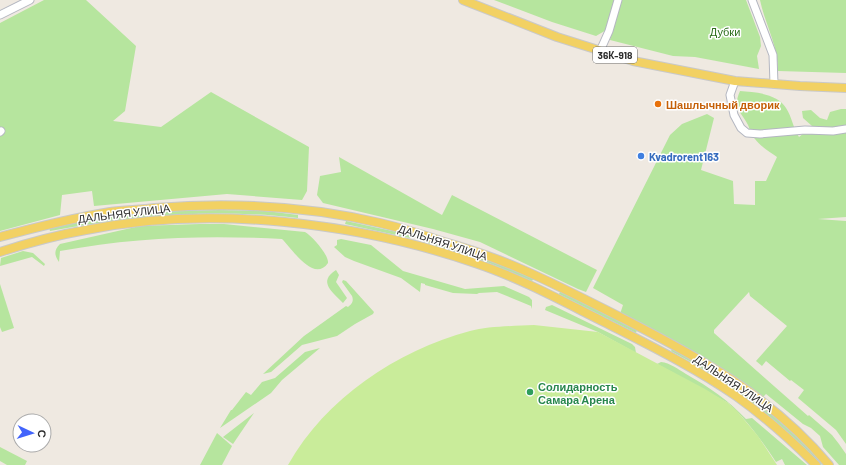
<svg xmlns="http://www.w3.org/2000/svg" width="846" height="465" viewBox="0 0 846 465" font-family="Barlow,sans-serif">
  <style>
    .green { fill: #b6e59e }
    .pitch { fill: #c9ec9a }
    .lines { fill: none; stroke-linecap: round; stroke-linejoin: round }
    .minor-casing { stroke: #b4b7c1; stroke-width: 9 }
    .major-casing { stroke: #c9c9c9; stroke-width: 10 }
    .minor { stroke: #fff; stroke-width: 7 }
    .major { stroke: #f2d163; stroke-width: 8 }
    .food-dot { fill: #e8710a; stroke: #fff; stroke-width: 1.5 }
    .shop-dot { fill: #3f7fe0; stroke: #fff; stroke-width: 1.5 }
    .leisure-dot { fill: #2e9e5b; stroke: #fff; stroke-width: 1.5 }
    .labels { text-anchor: middle; dominant-baseline: central; stroke-width: 3; stroke-linejoin: round; paint-order: stroke }
    .shield { fill: #fff; stroke: #6d6d6d; stroke-width: 1 }
    .shield-label { font-size: 10px; font-weight: bold; fill: #2e2e2e }
    .park-label { font-size: 11px; fill: #2c6e1b; stroke: #fff }
    .food-label { font-size: 11px; font-weight: bold; fill: #c56008; stroke: #fff; text-anchor: start }
    .shop-label { font-size: 11px; font-weight: bold; fill: #366cbe; stroke: #fff; text-anchor: start }
    .street-label { font-size: 11px; fill: #2e2e2e; stroke: #fff }
    .leisure-label { font-size: 11px; font-weight: bold; fill: #27864d; stroke: #fff; text-anchor: start }
  </style>
  <rect width="100%" height="100%" fill="#efe9e1"/>
  <g class="green">
    <path d="M 44,0 L 86,0 L 136,46 L 125,111 L 113,121 L 161,127 L 211,92 L 309,147 L 307,191 L 302,200 L 227,194 L 94,206 L 92,191 L 62,195 L 60,215 L 0,231 L 0,23 Z"/>
    <path d="M 494,0 L 746,0 L 760,37 L 761,46 L 757,56 L 759,69 L 695,57 L 673,56 L 610,40 L 616,4 L 612,6 L 608,29 L 596,36 L 552,22 Z"/>
    <path d="M 760,0 L 846,0 L 846,73 L 778,71 C 778,45 765,24 760,0 Z"/>
    <path d="M 740,91 C 756,92 778,94 786,108 C 792,117 793,128 799,137 L 804,133 L 821,134 L 803,118 L 802,111 L 811,110 L 820,118 L 827,120 L 830,112 L 841,109 L 846,109 L 846,217 L 818,219 L 846,221 L 846,444 L 836,430 L 798,398 L 804,390 L 791,380 L 790,381 L 766,361 L 762,366 L 756,361 L 787,326 L 750,296 L 749,292 L 714,330 L 714,333 L 808,416 L 809,415 L 832,435 L 839,444 L 846,454 L 846,465 L 839,465 L 823,447 L 820,436 L 811,428 L 803,424 L 766,394 L 763,397 C 719,364 668,340 620,314 L 623,305 L 593,288 L 670,135 L 682,124 L 707,114 L 714,118 L 701,170 L 733,181 L 734,204 L 755,205 L 755,181 L 766,181 L 777,157 C 770,152 760,146 755,139 C 751,135 750,130 748,125 C 741,111 732,109 740,91 Z"/>
    <path d="M 339,157 L 442,215 L 452,195 L 597,270 L 586,292 L 578,289 L 480,242 L 433,229 L 323,203 L 317,195 L 320,176 L 341,172 Z"/>
    <path d="M 218,210 L 266,211 L 298,215 L 298,218 C 214,208 132,216 50,231 L 49,227 L 131,214 L 176,211 Z"/>
    <path d="M 346,221 L 411,235 L 410,238 L 345,224 Z"/>
    <path d="M 200,224 L 224,224 L 305,232 C 312,236 329,255 328,263 C 314,283 293,250 282,239 C 207,235 135,237 60,251 L 59,262 C 54,255 54,250 60,244 L 140,226 Z"/>
    <path d="M 425,238 L 456,248 L 534,278 L 532,281 L 487,262 L 424,242 Z"/>
    <path d="M 341,239 L 371,245 L 403,271 L 465,289 L 504,286 L 529,297 L 532,300 L 532,309 L 531,306 L 497,292 L 479,293 L 477,294 L 453,293 L 425,285 L 425,284 L 421,283 L 420,292 L 401,278 L 354,261 L 345,257 L 334,247 L 337,245 L 337,240 Z"/>
    <path d="M 23,251 L 33,253 L 45,264 L 44,266 L 32,257 L 0,266 L 1,258 Z"/>
    <path d="M 336,270 L 339,275 L 336,282 L 347,298 L 343,303 C 333,292 317,282 336,270 Z"/>
    <path d="M 343,280 L 346,281 L 374,312 L 373,314 L 355,324 L 337,336 L 302,345 L 271,372 L 263,374 L 304,336 L 346,306 L 348,307 C 352,304 354,301 352,296 L 342,282 Z"/>
    <path d="M 0,284 L 14,328 L 2,332 L 0,327 Z"/>
    <path d="M 561,290 L 637,330 L 636,333 L 559,294 Z"/>
    <path d="M 552,305 L 632,344 L 635,347 L 636,353 L 598,332 L 545,310 L 546,307 Z"/>
    <path d="M 320,348 L 282,380 L 271,393 L 220,428 L 231,410 L 232,410 L 246,392 L 251,395 L 262,382 L 275,378 L 305,352 Z"/>
    <path d="M 673,348 C 688,357 705,366 720,375 C 759,400 793,431 824,464 L 819,465 C 809,454 798,442 787,432 C 752,400 713,373 671,351 Z"/>
    <path d="M 661,362 C 670,363 678,369 686,374 C 709,387 728,400 746,419 L 752,418 L 807,465 L 785,465 L 782,459 L 776,462 C 762,441 747,420 728,403 L 657,364 Z"/>
    <path d="M 254,413 L 233,444 L 223,437 Z"/>
    <path d="M 217,433 L 232,446 L 222,465 L 200,465 Z"/>
    <path d="M 0,447 L 27,461 L 25,465 L 7,465 L 0,461 Z"/>
  </g>
  <path class="pitch" d="M 534,325 L 598,332 L 705,389 L 728,403 L 736,410 L 758,436 L 777,465 L 288,465 C 326,398 396,351 470,331 C 488,326 515,326 534,325 Z"/>
  <g class="lines">
    <defs>
      <g id="minor">
        <path d="M 752,0 L 773,55 L 774,84"/>
        <path d="M 0,15 L 30,0"/>
        <path d="M 600,51 L 609,31 L 618,0"/>
        <path d="M 735,81 L 730,95 L 734,115 L 741,128 L 747,133 L 760,134 L 805,130 L 833,131 L 846,129"/>
        <path d="M 0,132 L 1,131"/>
      </g>
      <g id="major">
        <path d="M 463,0 L 557,37 L 633,61 L 735,81 L 800,86 L 846,88"/>
        <path d="M 0,237 C 37,227 73,218 110,212 C 125,210 140,210 155,208 C 230,202 307,206 380,223 C 401,228 421,234 441,241 C 466,248 490,256 514,266 C 552,282 588,301 624,319 C 702,359 772,397 829,465"/>
        <path d="M 0,252 C 28,243 57,235 86,230 C 210,205 356,222 475,263 C 520,278 562,301 604,322 C 647,344 696,368 736,396 C 764,416 791,440 816,465"/>
      </g>
    </defs>
    <use href="#minor" class="minor-casing"/>
    <use href="#major" class="major-casing"/>
    <use href="#minor" class="minor"/>
    <use href="#major" class="major"/>
  </g>
  <circle class="food-dot" cx="658" cy="104" r="4"/>
  <circle class="shop-dot" cx="641" cy="156" r="4"/>
  <circle class="leisure-dot" cx="530" cy="392" r="4"/>
  <g class="labels">
    <rect class="shield" x="593" y="47" width="44" height="16" rx="3"/>
    <g class="shield-label">
      <text x="615" y="55">36К-918</text>
    </g>
    <g class="park-label">
      <text x="725" y="31">Дубки</text>
    </g>
    <g class="food-label">
      <text x="666" y="104">Шашлычный дворик</text>
    </g>
    <g class="shop-label">
      <text x="649" y="156">Kvadrorent163</text>
    </g>
    <g class="street-label">
      <text transform="translate(124 213) rotate(-7)">ДАЛЬНЯЯ УЛИЦА</text>
      <text transform="translate(443 242) rotate(18)">ДАЛЬНЯЯ УЛИЦА</text>
      <text transform="translate(734 383) rotate(34)">ДАЛЬНЯЯ УЛИЦА</text>
    </g>
    <g class="leisure-label">
      <text x="538" y="386">Солидарность<tspan x="538" dy="13">Самара Арена</tspan></text>
    </g>
  </g>
  <g transform="translate(32 433) rotate(94)"><circle r="19" fill="#ffffff" stroke="#ababab"/>
  <path d="M0-3L7 15L0 10L-7 15Z" fill="#4264fb"/>
  <text y="-6" font-size="11" font-weight="bold" text-anchor="middle" fill="#2e2e2e">С</text>
  </g>
</svg>
